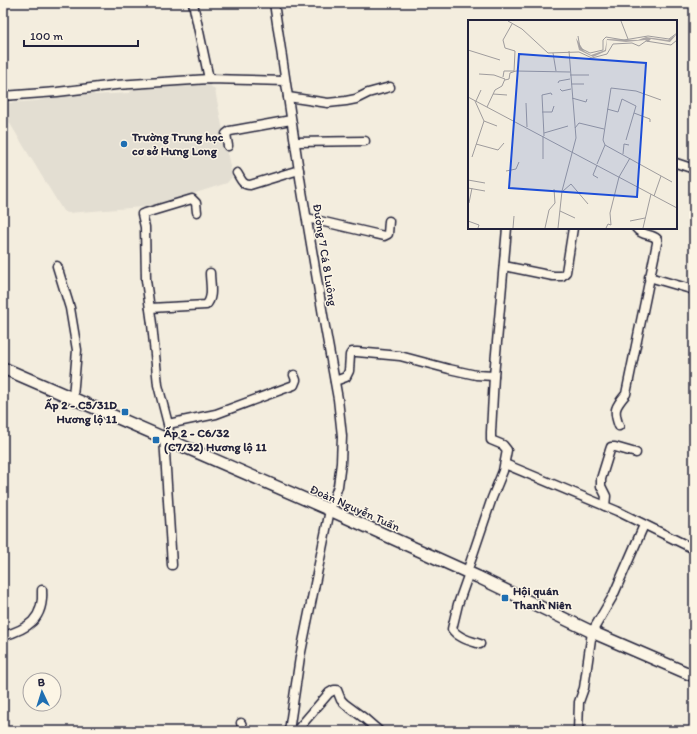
<svg xmlns="http://www.w3.org/2000/svg" width="697" height="734" viewBox="0 0 697 734" font-family="Itim,sans-serif">
  <style>
    .built { fill: #e3ded2 }
    .lines { fill: none; stroke-linecap: round; stroke-linejoin: round }
    .minor-casing { stroke: #22223b; stroke-width: 11 }
    .secondary-casing { stroke: #22223b; stroke-width: 14 }
    .minor { stroke: #fcf5e5; stroke-width: 8 }
    .secondary { stroke: #fcf5e5; stroke-width: 11 }
    .poi-dot { fill: #1f6fb2; stroke: #fcf5e5; stroke-width: 1.5 }
    .labels { text-anchor: middle; dominant-baseline: central; stroke-width: 3; stroke-linejoin: round; paint-order: stroke }
    .poi-label { font-size: 12px; font-weight: bold; fill: #22223b; stroke: #fcf5e5; text-anchor: start }
    .street-label { font-size: 12px; fill: #22223b; stroke: #fcf5e5 }
    .inset-road { fill: none; stroke: #9f9c9d; stroke-width: 1 }
    .view { fill: #1d4ed8; fill-opacity: 0.15; stroke: #1d4ed8; stroke-width: 2 }
    .inset-edge { fill: none; stroke: #22223b; stroke-width: 2 }
  </style>
  <rect width="100%" height="100%" fill="#f3edde"/>
  <filter id="ink" filterUnits="userSpaceOnUse"><feTurbulence type="fractalNoise" baseFrequency=".025" numOctaves="2"/><feDisplacementMap in="SourceGraphic" scale="8" xChannelSelector="R" yChannelSelector="G"/><feConvolveMatrix kernelMatrix="1 2 1 2 8 2 1 2 1" color-interpolation-filters="sRGB"/></filter>
  <g filter="url(#ink)">
    <path class="built" d="M 206,81 L 215,90 L 232,177 L 227,183 L 155,206 L 68,213 L 63,211 L 3,112 L 6,103 L 35,101 L 93,91 L 94,95 L 129,93 L 136,86 Z"/>
    <g class="lines">
      <defs>
        <g id="minor">
          <path d="M 193,3 L 209,79"/>
          <path d="M 274,3 L 302,191 L 325,327 L 338,399 L 342,436 L 341,463 L 338,486 L 330,510 L 300,657 L 289,731"/>
          <path d="M 3,96 L 57,92 L 116,85 L 209,79 L 285,81"/>
          <path d="M 288,97 L 328,103 L 346,101 L 356,99 L 368,93 L 390,87"/>
          <path d="M 295,142 L 365,141"/>
          <path d="M 228,146 L 226,134 L 230,131 L 291,120"/>
          <path d="M 676,163 L 694,169"/>
          <path d="M 237,173 C 241,179 242,185 250,185 L 299,170"/>
          <path d="M 307,218 L 384,236 L 388,234 L 389,221"/>
          <path d="M 57,266 L 70,308 L 77,350 L 73,397"/>
          <path d="M 504,266 L 553,276 L 562,276 L 566,272 L 573,228"/>
          <path d="M 649,277 L 694,290"/>
          <path d="M 150,308 L 206,305 C 214,298 210,283 210,273"/>
          <path d="M 335,381 L 346,377 L 349,371 L 350,355 L 352,352 L 357,352 L 400,356 L 449,369 L 476,375 L 494,376"/>
          <path d="M 168,424 L 216,414 L 294,385 L 296,380 L 294,375"/>
          <path d="M 619,426 C 613,410 615,407 626,394 L 657,243 L 657,239 C 651,233 643,237 636,228"/>
          <path d="M 164,437 L 172,565"/>
          <path d="M 170,440 L 168,424 L 158,385 L 152,324 L 146,280 L 145,227 L 142,214 L 192,199 L 196,203 L 197,212"/>
          <path d="M 505,464 L 617,511 L 694,549"/>
          <path d="M 605,506 L 606,496 L 601,486 L 601,479 L 610,450 L 611,447 L 615,447 L 636,453"/>
          <path d="M 467,572 L 492,498 L 503,471 L 507,450 L 503,445 L 491,440 L 491,432 L 494,376 L 507,228"/>
          <path d="M 469,573 L 458,604 L 452,629 C 458,638 471,641 480,644"/>
          <path d="M 3,636 C 28,629 44,619 42,590"/>
          <path d="M 241,723 L 244,731"/>
          <path d="M 291,731 L 298,729 L 329,693 L 334,690 L 337,690 L 341,700 L 345,704 L 364,718 L 379,731"/>
          <path d="M 578,731 L 579,702 L 584,688 L 592,632 L 613,596 L 644,525"/>
        </g>
        <path id="secondary" d="M 3,368 L 330,510 L 478,577 L 592,632 L 694,676"/>
      </defs>
      <use href="#minor" class="minor-casing"/>
      <use href="#secondary" class="secondary-casing"/>
      <use href="#minor" class="minor"/>
      <use href="#secondary" class="secondary"/>
    </g>
  </g>
  <g class="poi-dot">
    <circle cx="124" cy="144" r="4"/>
    <rect x="121" y="408" width="8" height="8" rx="2"/>
    <rect x="152" y="436" width="8" height="8" rx="2"/>
    <rect x="501" y="594" width="8" height="8" rx="2"/>
  </g>
  <g class="labels">
    <g class="poi-label">
      <text x="132" y="137">Trường Trung học<tspan x="132" dy="14">cơ sở Hưng Long</tspan></text>
      <text x="117" y="405" text-anchor="end">Ấp 2 - C5/31D<tspan x="117" dy="14">Hương lộ 11</tspan></text>
      <text x="164" y="433">Ấp 2 - C6/32<tspan x="164" dy="14">(C7/32) Hương lộ 11</tspan></text>
      <text x="513" y="591">Hội quán<tspan x="513" dy="14">Thanh Niên</tspan></text>
    </g>
    <g class="street-label">
      <text transform="translate(325 255) rotate(81)">Đường 7 Cá 8 Luông</text>
      <text transform="translate(355 508) rotate(24)">Đoàn Nguyễn Tuấn</text>
    </g>
  </g>
  <g transform="translate(468 20)">
    <rect width="209" height="209" fill="#f3edde"/>
    <path d="M 209,14 L 202,22 L 183,19 L 180,22 L 177,20 L 158,22 L 139,20 L 138,31 L 125,37 L 111,30 L 108,18 L 116,31 L 123,35 L 137,30 L 139,19 L 170,20 L 178,17 L 200,20 Z" fill="#aca7a6"/>
    <path class="inset-road" d="M 40,1 L 54,9 L 80,33 L 111,32 L 124,38 L 139,34 L 145,24 L 164,23 L 171,26 L 178,21 L 203,25 L 209,20M 153,1 L 160,19M 44,4 L 35,20 L 37,28 L 47,31 L 46,52M 110,16 L 112,28 L 122,33 L 135,30 L 135,20 L 138,17 L 156,20 L 180,16 L 201,19 L 209,13M 0,30 L 32,40M 85,33 L 88,51M 11,54 L 26,55 L 37,59 L 34,66 L 27,70 L 19,87M 102,55 L 121,55M 35,57 L 36,51 L 46,51M 37,60 L 41,59 L 42,53 L 48,51 L 102,52M 90,63 L 91,61 L 102,59M 103,64 L 116,64M 92,69 L 94,71 L 103,69M 25,74 L 39,75M 0,77 L 209,188M 104,78 L 118,82 L 119,79M 193,80 L 168,71 L 143,68 L 135,120 L 137,125 L 204,162M 8,81 L 13,70M 58,83 L 59,107M 139,89 L 150,92 L 154,79 L 168,86 L 158,120M 74,92 L 84,92 L 86,86M 166,93 L 182,99 L 182,102M 16,101 L 29,106M 107,108 L 111,103 L 136,109M 76,113 L 100,106M 76,116 L 74,75 L 83,73 L 84,75M 8,124 L 30,130 L 36,123M 155,134 L 156,124 L 161,125M 4,137 L 16,101 L 7,81M 75,139 L 75,116M 129,144 L 137,125M 129,145 L 125,155 L 130,158M 38,151 L 48,149 L 51,142M 0,160 L 17,163M 0,168 L 17,171M 95,171 L 103,164 L 120,184M 186,176 L 193,156M 1,183 L 4,168M 92,191 L 107,198M 0,201 L 11,205 L 10,208M 162,201 L 177,198M 45,208 L 46,196M 77,208 L 81,190 L 87,183 L 86,169M 90,208 L 94,171 L 108,118 L 101,31M 138,208 L 140,204 L 143,205 L 142,193 L 151,157 L 162,138M 175,208 L 183,174"/>
    <path class="view" d="M 51,34 L 178,43 L 169,177 L 41,168 Z"/>
    <rect width="209" height="209" class="inset-edge"/>
  </g>
  <rect width="697" height="734" fill="none" stroke="#fcf5e5" stroke-width="16"/>
  <rect x="8" y="8" width="681" height="718" fill="none" stroke="#22223b" stroke-width="1.5" filter="url(#ink)"/>
  <g transform="translate(42 692) rotate(356)"><circle r="19" fill="#fcf5e5" stroke="#a5a1a1"/>
  <path d="M0-3L7 15L0 10L-7 15Z" fill="#1f6fb2"/>
  <text y="-6" font-size="11" font-weight="bold" text-anchor="middle" fill="#22223b">B</text>
  </g>
  <path d="M24 40v6h114v-6" fill="none" stroke="#22223b" stroke-width="2"/>
  <text x="30" y="40" font-size="12" fill="#22223b" stroke="#fcf5e5" stroke-width="3" paint-order="stroke">100 m</text>
</svg>
